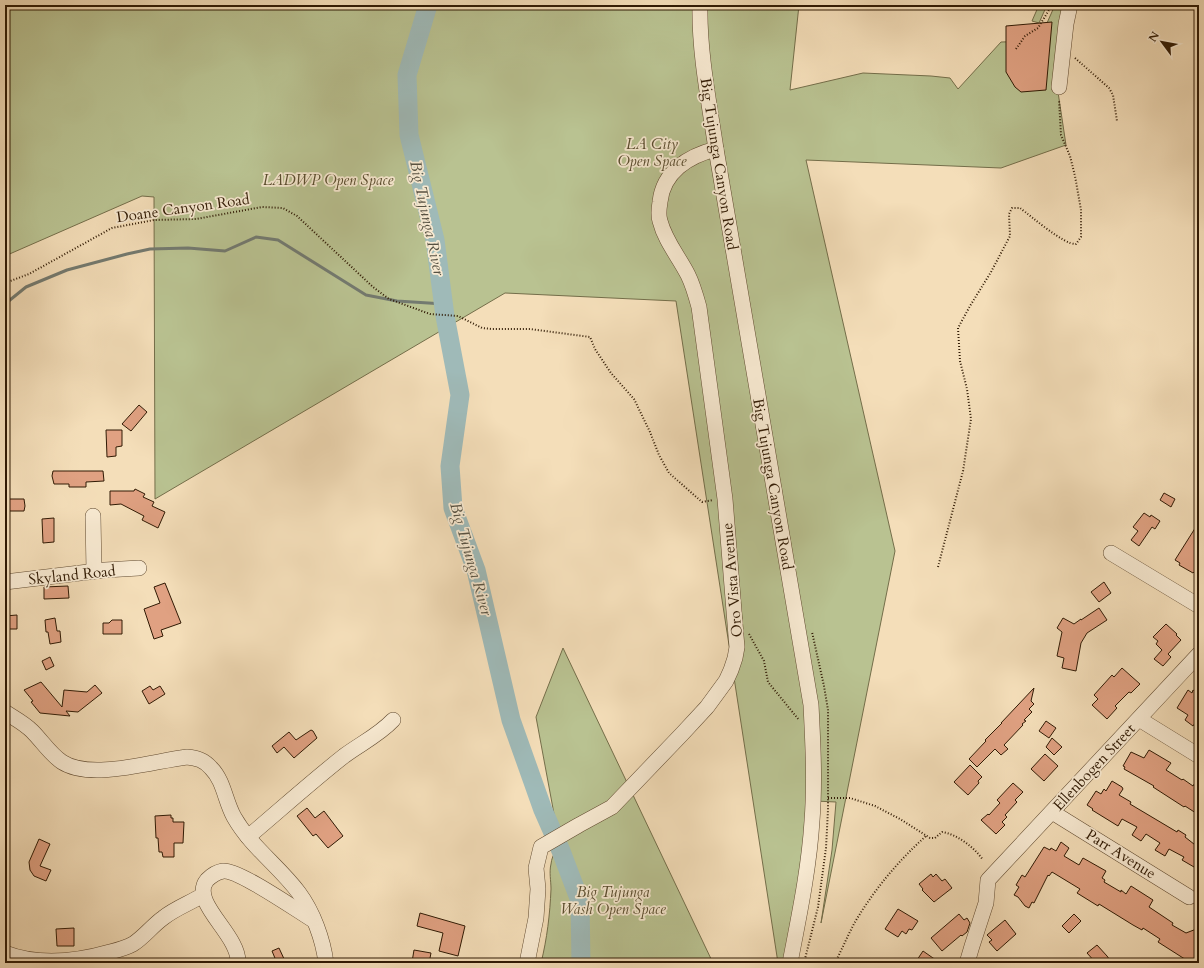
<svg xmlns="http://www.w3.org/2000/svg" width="1204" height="968" viewBox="0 0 1204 968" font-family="Cardo,serif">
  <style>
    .green { fill: #b9c291; stroke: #746e4a }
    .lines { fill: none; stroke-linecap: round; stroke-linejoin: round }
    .stream { stroke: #737a70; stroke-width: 3 }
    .river { stroke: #9fbab8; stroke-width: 19 }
    .building { fill: #e0a182; stroke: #301a04 }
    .minor-casing { stroke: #614b31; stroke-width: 16 }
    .path { stroke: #301a04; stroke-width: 2; stroke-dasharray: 1 2; stroke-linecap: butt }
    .minor { stroke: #f8ead2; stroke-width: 15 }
    .labels { text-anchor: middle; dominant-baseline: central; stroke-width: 3.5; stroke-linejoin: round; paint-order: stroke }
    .park-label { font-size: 15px; font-style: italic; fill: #594c2e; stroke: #f8ead2 }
    .street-label { font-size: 15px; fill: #301a04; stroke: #f8ead2 }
    .water-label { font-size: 16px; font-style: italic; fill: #575243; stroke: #f8ead2 }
  </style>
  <rect width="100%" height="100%" fill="#f4deb9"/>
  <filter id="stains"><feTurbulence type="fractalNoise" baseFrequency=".005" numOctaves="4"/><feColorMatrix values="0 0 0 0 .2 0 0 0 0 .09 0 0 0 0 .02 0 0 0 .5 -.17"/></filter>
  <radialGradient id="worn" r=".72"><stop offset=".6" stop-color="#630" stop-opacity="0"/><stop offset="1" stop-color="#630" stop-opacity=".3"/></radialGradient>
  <g class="green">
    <path d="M 5,5 L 799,5 L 790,90 L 863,73 L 931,76 L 950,78 L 958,89 L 1001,42 L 1039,41 L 1055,5 L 1071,5 L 1058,92 L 1066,145 L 1001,168 L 806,160 L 895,551 L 821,923 L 832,850 L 836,802 L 815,801 L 791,963 L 778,963 L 676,301 L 505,293 L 155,499 L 154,197 L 142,196 L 5,256 Z"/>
    <path d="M 1039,5 L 1047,5 L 1039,23 L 1032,21 Z"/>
    <path d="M 563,648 L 713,963 L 541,963 C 547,939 550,914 551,889 C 551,881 549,872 551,864 C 552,854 558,847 565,841 L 557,830 L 536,717 Z"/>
  </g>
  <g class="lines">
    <path class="stream" d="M 5,304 L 26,287 L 67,270 L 127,254 L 150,249 L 188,248 L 225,251 L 256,237 L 278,240 L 366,295 L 397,301 L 444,304"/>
    <path class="river" d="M 428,5 L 407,75 L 409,135 L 435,240 L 445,316 L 460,395 L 450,466 L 453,508 L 476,570 L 511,720 L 543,810 L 561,851 L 580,901 L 581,963"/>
  </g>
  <g class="building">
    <path d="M 1052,22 L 1046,90 L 1021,92 L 1015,87 L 1006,72 L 1006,26 Z"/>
    <path d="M 139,405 L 147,412 L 131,431 L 122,424 Z"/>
    <path d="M 106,430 L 122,430 L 122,446 L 116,447 L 116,456 L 107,457 Z"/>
    <path d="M 53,471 L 103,471 L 104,481 L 86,482 L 86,487 L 69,487 L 69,484 L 54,484 L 52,476 Z"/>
    <path d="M 135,489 L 145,494 L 143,497 L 154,502 L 152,506 L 165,512 L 158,528 L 142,520 L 144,516 L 121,504 L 110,505 L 110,491 L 134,491 Z"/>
    <path d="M 1164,493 L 1175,499 L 1171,507 L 1160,500 Z"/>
    <path d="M 5,499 L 24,499 L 25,506 L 24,511 L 5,511 Z"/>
    <path d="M 1144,513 L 1150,517 L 1151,515 L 1160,521 L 1155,529 L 1152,527 L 1139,546 L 1131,540 L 1138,531 L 1133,527 Z"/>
    <path d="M 54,518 L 54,542 L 43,543 L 42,519 Z"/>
    <path d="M 1199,522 L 1199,575 L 1194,572 L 1193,573 L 1179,565 L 1180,563 L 1175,560 Z"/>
    <path d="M 1104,582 L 1111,593 L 1099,602 L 1091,592 Z"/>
    <path d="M 165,583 L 181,623 L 161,630 L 163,636 L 154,639 L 144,609 L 160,603 L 154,587 Z"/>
    <path d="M 68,586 L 69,598 L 44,599 L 44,587 Z"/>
    <path d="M 1099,608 L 1107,620 L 1087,633 L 1081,643 L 1076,671 L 1062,668 L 1064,658 L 1057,656 L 1062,632 L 1057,628 L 1063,618 L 1074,624 L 1081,619 L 1081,620 Z"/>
    <path d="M 17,615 L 17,629 L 5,629 L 5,616 Z"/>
    <path d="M 55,618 L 57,631 L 60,631 L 61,642 L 50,644 L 48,632 L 46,632 L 45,620 Z"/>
    <path d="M 112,620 L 122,620 L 122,634 L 103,634 L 103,623 L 109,623 Z"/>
    <path d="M 1166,624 L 1177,634 L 1176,635 L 1181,640 L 1168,654 L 1171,657 L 1163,666 L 1154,659 L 1162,650 L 1156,644 L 1158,641 L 1153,637 Z"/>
    <path d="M 50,657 L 54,666 L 46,670 L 42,661 Z"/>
    <path d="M 1122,668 L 1140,684 L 1131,693 L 1129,692 L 1115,706 L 1117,708 L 1107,719 L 1092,705 L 1098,699 L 1094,695 L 1112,675 L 1114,677 Z"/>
    <path d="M 41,682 L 62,707 L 64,690 L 87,692 L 95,685 L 102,693 L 78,712 L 66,711 L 70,716 L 40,713 L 31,702 L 33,701 L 24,690 Z"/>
    <path d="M 150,686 L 153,690 L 160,686 L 165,694 L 149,704 L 142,691 Z"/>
    <path d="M 1034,688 L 1031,701 L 1034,704 L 1029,709 L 1032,712 L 1024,720 L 1026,721 L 1022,724 L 1023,725 L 1004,745 L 1008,749 L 1001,755 L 995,749 L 977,767 L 969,759 L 986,741 L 985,740 L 1002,723 L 1001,723 Z"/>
    <path d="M 1188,690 L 1192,693 L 1193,690 L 1199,694 L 1199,717 L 1193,726 L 1185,720 L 1188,715 L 1177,708 Z"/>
    <path d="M 1046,721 L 1056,728 L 1049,738 L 1039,731 Z"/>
    <path d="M 311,730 L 313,731 L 317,738 L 294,758 L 284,747 L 277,753 L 272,746 L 289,732 L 296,740 Z"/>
    <path d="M 1052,738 L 1062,747 L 1054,755 L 1046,747 Z"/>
    <path d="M 1149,750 L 1171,763 L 1166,770 L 1182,780 L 1183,779 L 1193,786 L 1199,776 L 1199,815 L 1185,806 L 1184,807 L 1153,787 L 1154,786 L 1124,769 L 1125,767 L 1123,766 L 1131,752 L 1144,758 Z"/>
    <path d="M 1045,754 L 1058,766 L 1044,781 L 1031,769 Z"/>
    <path d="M 970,765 L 982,777 L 978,781 L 979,783 L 968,795 L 954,782 Z"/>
    <path d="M 1112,781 L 1122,787 L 1123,789 L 1119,795 L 1131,802 L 1130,804 L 1177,832 L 1178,830 L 1186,835 L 1185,837 L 1199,848 L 1199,867 L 1195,865 L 1194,867 L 1182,860 L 1184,857 L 1169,849 L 1165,856 L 1155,850 L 1160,843 L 1146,834 L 1141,841 L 1132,835 L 1137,827 L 1122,819 L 1118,826 L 1092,810 L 1093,809 L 1087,805 L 1096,791 L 1101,794 L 1104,789 L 1106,791 Z"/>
    <path d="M 1013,783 L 1023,792 L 1015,800 L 1017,802 L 1005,815 L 1007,817 L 1002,822 L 1005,825 L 996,834 L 981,820 L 988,814 L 989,815 L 1000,803 L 997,800 Z"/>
    <path d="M 307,808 L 315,818 L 324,811 L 343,836 L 328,848 L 316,834 L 313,836 L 297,816 Z"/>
    <path d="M 171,815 L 171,818 L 173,818 L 173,822 L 184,822 L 183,843 L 174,843 L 174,857 L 163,857 L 162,852 L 159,852 L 158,838 L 156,838 L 155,816 Z"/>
    <path d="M 39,839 L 50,844 L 40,866 L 51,870 L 46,881 L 34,876 L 30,870 L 29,862 Z"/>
    <path d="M 1061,842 L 1069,848 L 1064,856 L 1079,865 L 1083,858 L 1106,871 L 1102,878 L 1105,880 L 1104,882 L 1121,892 L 1121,890 L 1126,894 L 1131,886 L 1153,900 L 1149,907 L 1173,923 L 1172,925 L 1186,933 L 1199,928 L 1199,963 L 1191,963 L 1158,942 L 1160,939 L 1143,928 L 1142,930 L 1133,925 L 1099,904 L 1098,906 L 1077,893 L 1080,889 L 1052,872 L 1049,876 L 1048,875 L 1034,903 L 1032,902 L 1029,908 L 1025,906 L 1018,897 L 1014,895 L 1019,887 L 1016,885 L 1022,875 L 1025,877 L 1044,847 L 1050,850 L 1051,848 L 1056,851 Z"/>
    <path d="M 931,874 L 933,877 L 936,874 L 942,881 L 945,879 L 952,888 L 934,902 L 922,890 L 923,889 L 919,884 Z"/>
    <path d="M 898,909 L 918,921 L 912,930 L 909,929 L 906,934 L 902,931 L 898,937 L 885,929 Z"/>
    <path d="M 420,913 L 465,926 L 458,956 L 439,951 L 443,933 L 417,926 Z"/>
    <path d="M 959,914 L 964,920 L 967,918 L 970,923 L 967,932 L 962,936 L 961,935 L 942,951 L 931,938 Z"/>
    <path d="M 1074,914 L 1081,921 L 1069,933 L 1062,926 Z"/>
    <path d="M 1005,920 L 1016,934 L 997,951 L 989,942 L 992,940 L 987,935 Z"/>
    <path d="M 74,928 L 74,946 L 57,946 L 56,929 Z"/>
    <path d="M 1097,945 L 1107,956 L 1112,963 L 1096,963 L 1087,953 Z"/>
    <path d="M 279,948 L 285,961 L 277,963 L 272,951 Z"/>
    <path d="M 414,950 L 431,953 L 429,963 L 412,962 Z"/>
    <path d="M 923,951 L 933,958 L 942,963 L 915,963 Z"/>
  </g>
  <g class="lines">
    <defs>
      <g id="minor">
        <path d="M 700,5 C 699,52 709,102 716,149 L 811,705 C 813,744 815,783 812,821 C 809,869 799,916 790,963"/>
        <path d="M 1059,87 L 1066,24 L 1070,5"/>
        <path d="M 93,516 L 94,571"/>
        <path d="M 1111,553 L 1199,606"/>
        <path d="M 5,582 L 105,570 L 139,568"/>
        <path d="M 5,712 C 14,718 24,723 32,731 C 42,741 50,754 62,762 C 91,781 153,761 187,757 C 197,758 204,760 211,768 C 224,781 225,801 234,817 C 251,847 279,866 299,893 C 313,912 323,939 326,963"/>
        <path d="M 1139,719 L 1199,756"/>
        <path d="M 1052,812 L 1189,897"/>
        <path d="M 248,837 C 280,810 311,782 344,756 C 360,744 379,735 393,720"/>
        <path d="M 5,953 C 39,966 75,962 110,952 C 118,950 126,948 133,944 C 144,937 152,926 163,918 C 174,909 190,903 203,895"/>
        <path d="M 238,963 C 240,935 189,902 207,880 C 211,876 217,872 223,871 C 238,869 298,911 313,920"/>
        <path d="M 527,963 L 536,918 L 538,889 L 536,868 L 541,847 L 579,825 L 612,807 L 682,734 L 707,707 L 726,681 L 731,670 L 735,658 L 737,647 L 736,636 L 725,499 L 699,307 C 696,296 693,285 688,275 C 679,257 665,241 660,221 C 658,215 659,208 660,202 C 663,172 688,156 716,149"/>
        <path d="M 967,963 L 972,946 L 986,903 L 988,880 L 1199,654"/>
      </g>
    </defs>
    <use href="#minor" class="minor-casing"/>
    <g class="path">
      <path d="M 1016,49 L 1025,36 L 1038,28 L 1052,5"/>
      <path d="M 1075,58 L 1109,88 L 1113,95 L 1117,121"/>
      <path d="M 5,283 L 29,274 L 112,228 L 154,220 L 196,219 L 262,207 L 283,208 L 297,216 L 373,287 L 389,299 L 430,314 L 458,316 L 482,328 L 492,329 L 530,329 L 590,337 L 595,349 L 611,373 L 634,399 L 650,432 L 659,455 L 669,473 L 702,502 L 713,500"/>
      <path d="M 938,567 L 963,471 L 971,419 L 967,389 L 960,361 L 958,328 L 970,306 L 991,272 L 1010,236 L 1009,214 L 1012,208 L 1020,208 C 1031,216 1064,245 1076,244 L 1081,237 L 1081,210 L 1075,176 L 1070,156 L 1061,135 L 1059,100"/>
      <path d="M 749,634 L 764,661 L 768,682 L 799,720"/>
      <path d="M 828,798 L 850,798 L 875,806 L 900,819 L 930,838 L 935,838 L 942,832 C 957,834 975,848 983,860"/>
      <path d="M 804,963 L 818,907 L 826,848 L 828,810 L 828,710 L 824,686 L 812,632"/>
      <path d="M 835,963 C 842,949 848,935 855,922 C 874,890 898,861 926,836"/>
    </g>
    <use href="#minor" class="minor"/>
  </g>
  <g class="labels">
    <g class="park-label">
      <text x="652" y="144">LA City<tspan x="652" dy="17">Open Space</tspan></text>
      <text x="328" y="180">LADWP Open Space</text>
      <text x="613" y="892">Big Tujunga<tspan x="613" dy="17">Wash Open Space</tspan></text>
    </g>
    <g class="street-label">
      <text transform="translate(719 164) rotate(81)">Big Tujunga Canyon Road</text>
      <text transform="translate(183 208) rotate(-8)">Doane Canyon Road</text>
      <text transform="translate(773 484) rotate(80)">Big Tujunga Canyon Road</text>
      <text transform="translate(72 575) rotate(-6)">Skyland Road</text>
      <text transform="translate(732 580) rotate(-95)">Oro Vista Avenue</text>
      <text transform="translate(1094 767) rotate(-47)">Ellenbogen Street</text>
      <text transform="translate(1121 854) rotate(32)">Parr Avenue</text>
    </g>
    <g class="water-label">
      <text transform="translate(427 218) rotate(78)">Big Tujunga River</text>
      <text transform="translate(471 559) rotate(74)">Big Tujunga River</text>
    </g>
  </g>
  <rect width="1204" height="968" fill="none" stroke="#f4deb9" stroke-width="20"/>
  <rect x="6" y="6" width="1192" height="956" fill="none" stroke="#301a04" stroke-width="2"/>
  <rect x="10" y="10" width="1184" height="948" fill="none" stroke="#301a04"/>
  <g transform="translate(1162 42) rotate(302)" stroke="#f8ead2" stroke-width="3" paint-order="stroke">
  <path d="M0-3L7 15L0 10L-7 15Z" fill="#301a04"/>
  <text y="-6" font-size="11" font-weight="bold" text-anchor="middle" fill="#301a04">N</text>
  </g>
  <rect width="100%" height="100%" filter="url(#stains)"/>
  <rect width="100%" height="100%" fill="url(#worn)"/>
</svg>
